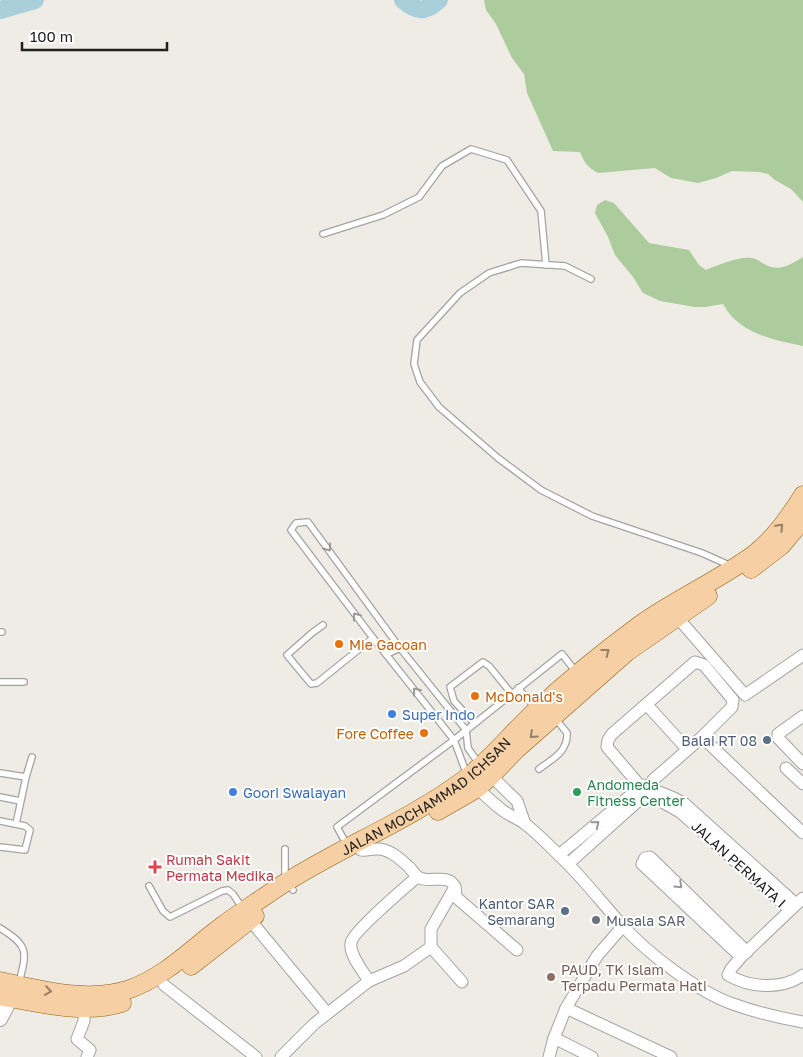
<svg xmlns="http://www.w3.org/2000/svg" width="803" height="1057" viewBox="0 0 803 1057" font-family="'Golos Text',sans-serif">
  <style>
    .forest { fill: #accc9d }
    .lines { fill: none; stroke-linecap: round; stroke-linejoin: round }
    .river { stroke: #a9d0da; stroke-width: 18 }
    .service-casing { stroke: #a3a3a3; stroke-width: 8 }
    .minor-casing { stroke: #a3a3a3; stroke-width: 13 }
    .tertiary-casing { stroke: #a3a3a3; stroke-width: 16 }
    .primary-casing { stroke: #90600a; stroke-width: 19 }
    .service { stroke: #fff; stroke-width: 5.5 }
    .minor { stroke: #fff; stroke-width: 11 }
    .tertiary { stroke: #fff; stroke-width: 14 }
    .primary { stroke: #f6d0a4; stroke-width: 18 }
    .oneway { stroke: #958068 }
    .oneway2 { stroke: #9a9a9a }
    .food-dot { fill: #e8710a; stroke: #fff; stroke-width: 2 }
    .shop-dot { fill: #3f7fe0; stroke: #fff; stroke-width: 2 }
    .service-dot { fill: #5c6f8a; stroke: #fff; stroke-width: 2 }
    .leisure-dot { fill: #2e9e5b; stroke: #fff; stroke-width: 2 }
    .health-dot { fill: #e0444e; stroke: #fff; stroke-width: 2 }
    .worship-dot { fill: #6b7280; stroke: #fff; stroke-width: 2 }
    .education-dot { fill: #8d6e63; stroke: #fff; stroke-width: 2 }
    .labels { text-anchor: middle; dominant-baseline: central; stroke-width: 4; stroke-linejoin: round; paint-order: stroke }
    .food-label { font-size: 14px; fill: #c56008; stroke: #fff; text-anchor: start }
    .shop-label { font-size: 14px; fill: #366cbe; stroke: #fff; text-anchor: start }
    .service-label { font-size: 14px; fill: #4e5e75; stroke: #fff; text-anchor: end }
    .leisure-label { font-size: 14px; fill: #27864d; stroke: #fff; text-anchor: start }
    .street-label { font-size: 14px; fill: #1f1f1f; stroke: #fff }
    .health-label { font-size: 14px; fill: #be3a42; stroke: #fff; text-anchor: start }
    .worship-label { font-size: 14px; fill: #5b616d; stroke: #fff; text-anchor: start }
    .education-label { font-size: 14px; fill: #785e54; stroke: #fff; text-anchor: start }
  </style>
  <rect width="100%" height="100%" fill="#efece6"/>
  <g class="forest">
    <path d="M 484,0 L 803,0 L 803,202 L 791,189 L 775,180 L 768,174 L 759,172 L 732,171 L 716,178 L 698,183 L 671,178 L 655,168 L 598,173 C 588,168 584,162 580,152 L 553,151 L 527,93 L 524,74 L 512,58 L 496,24 L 486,10 Z"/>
    <path d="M 605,200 L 614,203 L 649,243 L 689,250 L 699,265 L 706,270 C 717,265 740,256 752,258 C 758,259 761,263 766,265 C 779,272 792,264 803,257 L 803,346 C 772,339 739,334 723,304 L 705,307 L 695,307 L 660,301 L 643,293 L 633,277 L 615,255 L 608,237 L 595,213 L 597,205 Z"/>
  </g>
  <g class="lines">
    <g class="river">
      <path d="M 403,0 C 417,12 425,13 439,0"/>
      <path d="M 0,10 L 35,0"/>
    </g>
    <defs>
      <g id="service">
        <path d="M 323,234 L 383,215 L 419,197 L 442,166 L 471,149 L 507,160 L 541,211 L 546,265"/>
        <path d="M 591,279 L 565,266 L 521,263 L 489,273 L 460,293 L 417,340 L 414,364 L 420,382 L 439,407 L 498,458 L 541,490 L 592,516 L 702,553 L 731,566"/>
        <path d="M 323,625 L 312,633 L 287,655 L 311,684 L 317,683 L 373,638"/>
        <path d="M 0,632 L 2,632"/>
        <path d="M 387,654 L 400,648"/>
        <path d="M 0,682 L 24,682"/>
        <path d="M 518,688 L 536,709"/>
        <path d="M 474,723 L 454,701 L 450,687 L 483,662 L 489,666 L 511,693"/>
        <path d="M 539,769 C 552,759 568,752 567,733 L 555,718"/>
        <path d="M 0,773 L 26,777"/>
        <path d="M 467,775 L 454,740 L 373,638 L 291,530 L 296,523 L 308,522 L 400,648 L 466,730 L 468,748 L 479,764"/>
        <path d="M 0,797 L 20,801"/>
        <path d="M 0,821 L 25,826 L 30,830 L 25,850 L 0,847"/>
        <path d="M 16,824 L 26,777 L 32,757"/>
        <path d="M 347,845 L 337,827 L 454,740 L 562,654 L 576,672"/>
        <path d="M 285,849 L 285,877 L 293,890"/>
        <path d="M 149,886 L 163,911 L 170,917 L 222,891 L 228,890 L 233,894 L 243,909"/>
        <path d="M 0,928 C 29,946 27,951 19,983"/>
      </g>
      <g id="minor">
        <path d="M 677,617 L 745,695 L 803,655"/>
        <path d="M 647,705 L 687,749"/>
        <path d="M 803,716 L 778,734 L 778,738 L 803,764"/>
        <path d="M 702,737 L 803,833"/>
        <path d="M 786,768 L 803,784"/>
        <path d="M 487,772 L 517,801 L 525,824"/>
        <path d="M 474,784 C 482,793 492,802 502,810 C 508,815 517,818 524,823 C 539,834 553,850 566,862 C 586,882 603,904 622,925 C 647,953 698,992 733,1004 C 755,1012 780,1018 803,1022"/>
        <path d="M 647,787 L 674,798 L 685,804 L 796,904"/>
        <path d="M 355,843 L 361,850 C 366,851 371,849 376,849 C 389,848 400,859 409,867 C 413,871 415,876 420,878 C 430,883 449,873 455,887 C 456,891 455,894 457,898 L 517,950"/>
        <path d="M 559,855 L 643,785"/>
        <path d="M 568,864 L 646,794 L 651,789 L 653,780 L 702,737 L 732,707 L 733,700 L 704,665 L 695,662 L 612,734 L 608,740 L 607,747 L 636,781 L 639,789 L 680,812 L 790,910"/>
        <path d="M 803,898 L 741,957 L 731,969 L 728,975 C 750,988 782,990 803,975"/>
        <path d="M 250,920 L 327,1013"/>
        <path d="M 431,947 L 431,929 L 455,887"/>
        <path d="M 431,947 L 462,982"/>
        <path d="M 741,957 L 642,864 L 645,858 L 650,857 L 747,952"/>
        <path d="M 369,981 C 363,971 349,955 351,943 C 352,932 406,887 417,877"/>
        <path d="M 164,985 L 256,1057"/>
        <path d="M 84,1008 L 84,1021 L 77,1039 L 90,1050 L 87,1057"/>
        <path d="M 566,1008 L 671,1057"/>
        <path d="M 554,1038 L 592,1057"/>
        <path d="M 281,1057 L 314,1024 L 369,981 L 404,966 L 431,947"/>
        <path d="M 549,1057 L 554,1038 L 566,1008 L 597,956 L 623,926"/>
      </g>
      <path id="tertiary" d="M 0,1019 L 11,998"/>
      <g id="primary">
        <path d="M 751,569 L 781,546 L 803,520"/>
        <path d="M 438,811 L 478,788 L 491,776 L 517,749 L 627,652 L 708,596"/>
        <path d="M 191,966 L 255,916"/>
        <path id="s1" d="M 0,981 C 41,990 88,1003 130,989 C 166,976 192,948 222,926 C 239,913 257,902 274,890 C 335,849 406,823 465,779 C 489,761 509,736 531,715 C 566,682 603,652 641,624 C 676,599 717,581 753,555 C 773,540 790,516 803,495"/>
        <path d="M 0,996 C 38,1003 84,1015 122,1003"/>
      </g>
    </defs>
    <use href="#service" class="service-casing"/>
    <use href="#minor" class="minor-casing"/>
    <use href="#tertiary" class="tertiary-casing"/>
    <use href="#primary" class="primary-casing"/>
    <use href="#service" class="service"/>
    <use href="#minor" class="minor"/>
    <use href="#tertiary" class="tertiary"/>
    <use href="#primary" class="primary"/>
  </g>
  <defs><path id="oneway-chevron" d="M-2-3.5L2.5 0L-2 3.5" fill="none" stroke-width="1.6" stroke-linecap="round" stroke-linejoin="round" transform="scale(1.25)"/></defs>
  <g class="oneway">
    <use href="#oneway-chevron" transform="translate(780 527) rotate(-46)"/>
    <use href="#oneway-chevron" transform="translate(606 652) rotate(-38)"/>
    <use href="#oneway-chevron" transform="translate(533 735) rotate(138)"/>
    <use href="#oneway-chevron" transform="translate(48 991) rotate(8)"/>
  </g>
  <g class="oneway2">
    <use href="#oneway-chevron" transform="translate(328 548) rotate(54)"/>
    <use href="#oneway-chevron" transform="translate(356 616) rotate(-127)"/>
    <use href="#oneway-chevron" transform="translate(416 691) rotate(-128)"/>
    <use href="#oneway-chevron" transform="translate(596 824) rotate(-39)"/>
    <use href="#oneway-chevron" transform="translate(679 885) rotate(44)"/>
  </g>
  <g class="food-dot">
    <circle cx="339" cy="644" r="5"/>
    <circle cx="475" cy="696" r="5"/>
    <circle cx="424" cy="733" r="5"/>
  </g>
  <g class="shop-dot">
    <circle cx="392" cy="714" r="5"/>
    <circle cx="233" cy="792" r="5"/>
  </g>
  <g class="service-dot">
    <circle cx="767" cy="740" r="5"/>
    <circle cx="565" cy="911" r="5"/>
  </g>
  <circle class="leisure-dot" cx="577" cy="792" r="5"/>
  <path class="health-dot" d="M152.5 859.5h5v5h5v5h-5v5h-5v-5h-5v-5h5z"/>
  <circle class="worship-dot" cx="596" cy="920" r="5"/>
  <circle class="education-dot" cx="551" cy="977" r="5"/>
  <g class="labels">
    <g class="food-label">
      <text x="349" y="644">Mie Gacoan</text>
      <text x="485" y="696">McDonald's</text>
      <text x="414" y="733" text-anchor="end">Fore Coffee</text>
    </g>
    <g class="shop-label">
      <text x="402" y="714">Super Indo</text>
      <text x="243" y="792">Goori Swalayan</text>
    </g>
    <g class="service-label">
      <text x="757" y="740">Balai RT 08</text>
      <text x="555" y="903">Kantor SAR<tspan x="555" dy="16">Semarang</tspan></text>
    </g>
    <g class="leisure-label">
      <text x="587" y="784">Andomeda<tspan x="587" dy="16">Fitness Center</tspan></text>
    </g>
    <g class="street-label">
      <text stroke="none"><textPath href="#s1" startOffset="486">JALAN MOCHAMMAD ICHSAN</textPath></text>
      <text transform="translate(739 864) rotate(42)">JALAN PERMATA I</text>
    </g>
    <g class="health-label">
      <text x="166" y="859">Rumah Sakit<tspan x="166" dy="16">Permata Medika</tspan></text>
    </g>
    <g class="worship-label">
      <text x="606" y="920">Musala SAR</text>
    </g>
    <g class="education-label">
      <text x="561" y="969">PAUD, TK Islam<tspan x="561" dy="16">Terpadu Permata Hati</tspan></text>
    </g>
  </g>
  <path d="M22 42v8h145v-8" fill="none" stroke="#1f1f1f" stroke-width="2.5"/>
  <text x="30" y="42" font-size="15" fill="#1f1f1f" stroke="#ffffff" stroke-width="4" paint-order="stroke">100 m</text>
</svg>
